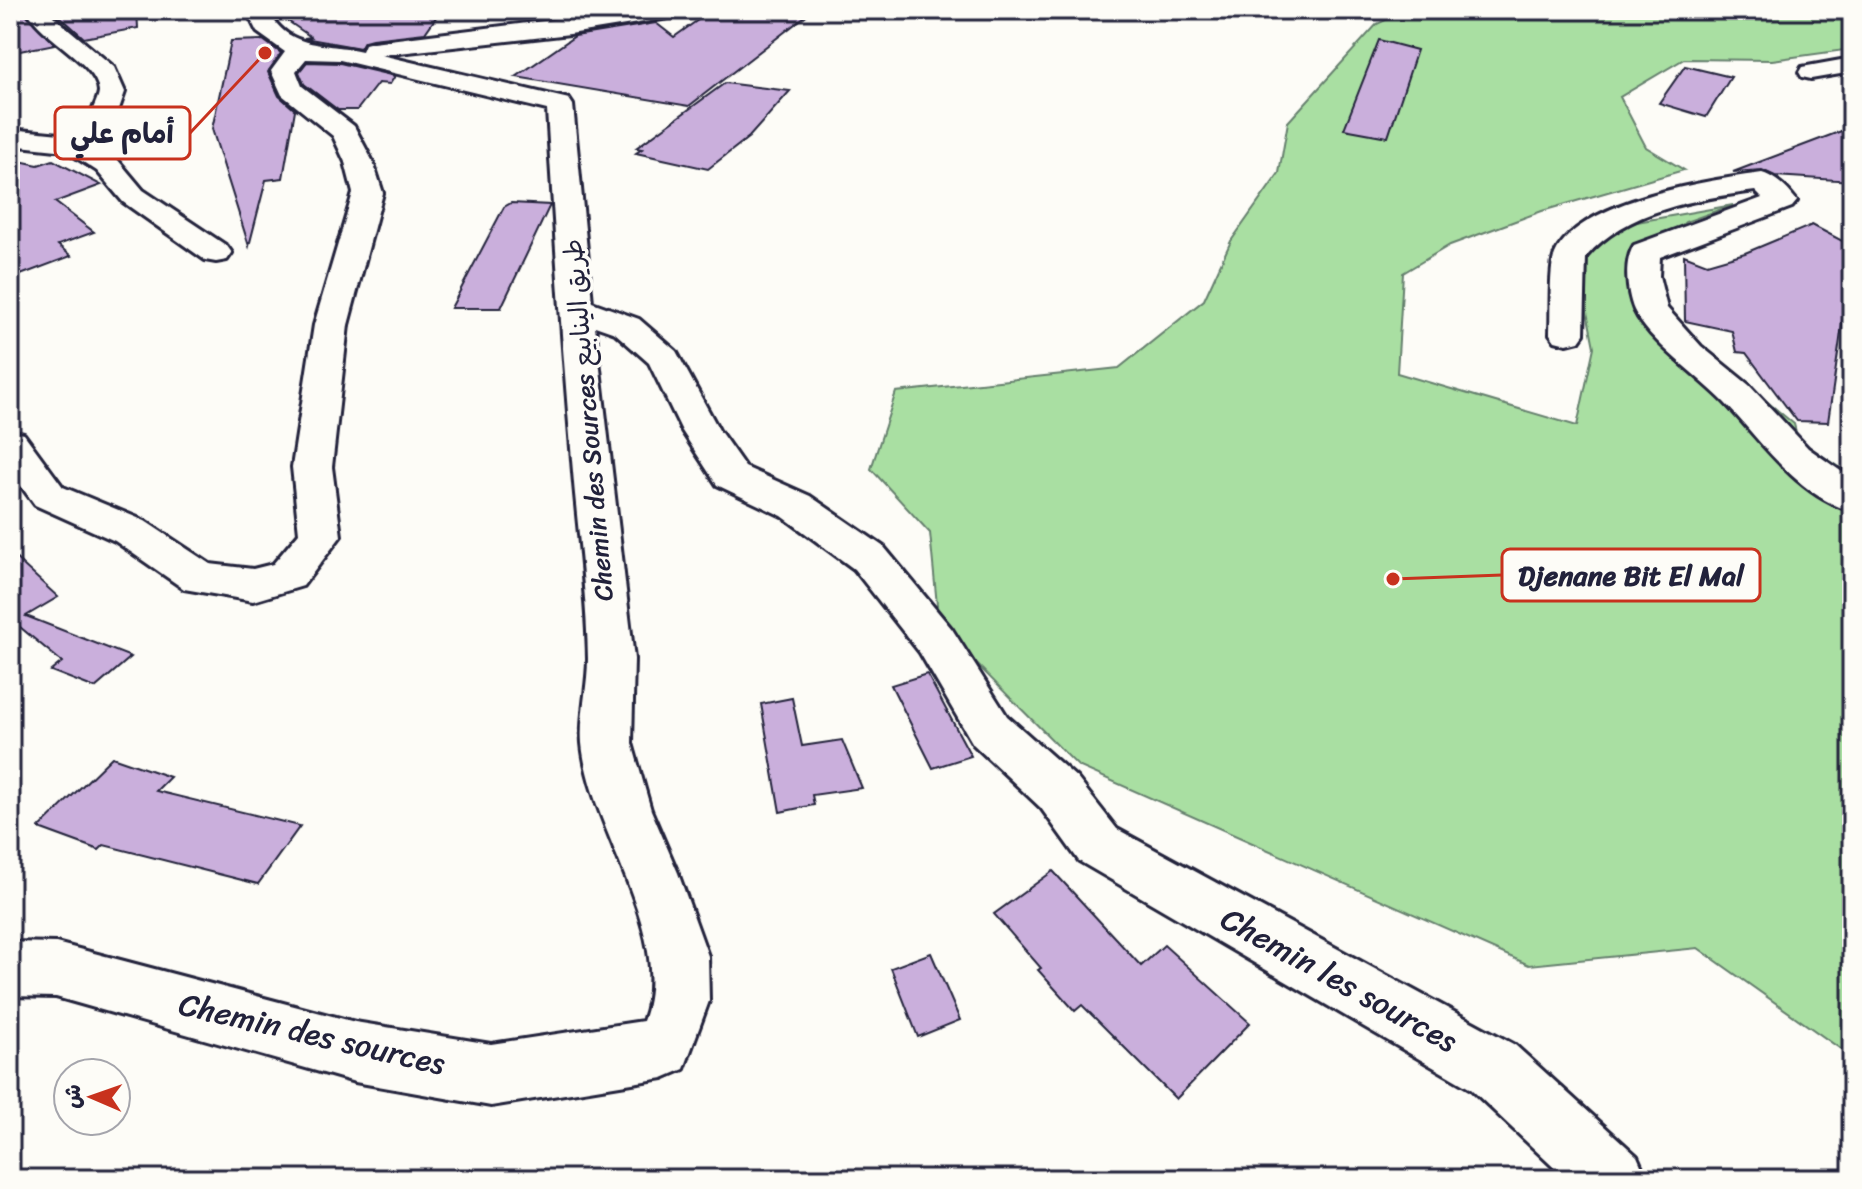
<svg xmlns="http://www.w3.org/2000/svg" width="1862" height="1189" viewBox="0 0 1862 1189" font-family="Sriracha,'Playpen Sans Arabic',sans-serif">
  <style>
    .green { fill: #a9dfa2; stroke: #66806e; stroke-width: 2 }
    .building { fill: #caafdc; stroke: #22223b; stroke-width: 2 }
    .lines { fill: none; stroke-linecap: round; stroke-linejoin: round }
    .street-casing { stroke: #22223b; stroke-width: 6 }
    .street { fill: #fdfcf7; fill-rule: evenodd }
    .labels { text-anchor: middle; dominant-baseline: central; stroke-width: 7; stroke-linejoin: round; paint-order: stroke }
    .street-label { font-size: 26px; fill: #22223b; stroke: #fdfcf7 }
    .near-street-label { font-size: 32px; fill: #22223b; stroke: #fdfcf7 }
    .leader { fill: none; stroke: #c8321e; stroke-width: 3 }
    .callout-dot { fill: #c8321e; stroke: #fdfcf7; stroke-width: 3 }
    .callout { fill: #fdfcf7; stroke: #c8321e; stroke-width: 3 }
    .callout-label { font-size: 28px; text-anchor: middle; font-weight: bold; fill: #22223b }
  </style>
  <rect width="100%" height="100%" fill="#fdfcf7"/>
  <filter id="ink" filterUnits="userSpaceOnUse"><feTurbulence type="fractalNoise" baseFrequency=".0125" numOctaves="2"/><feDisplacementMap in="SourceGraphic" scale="16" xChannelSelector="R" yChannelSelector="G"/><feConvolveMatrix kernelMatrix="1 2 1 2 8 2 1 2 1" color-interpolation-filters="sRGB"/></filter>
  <g filter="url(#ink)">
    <path class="green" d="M 1407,10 L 1852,10 L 1852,49 L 1772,60 L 1684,59 L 1620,97 L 1646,147 L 1684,170 L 1542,211 L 1450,245 L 1403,273 L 1397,373 L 1577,426 L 1594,347 L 1577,261 L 1620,225 L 1733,205 L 1685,222 L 1661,248 L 1659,295 L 1682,331 L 1794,424 L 1798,440 L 1852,475 L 1852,1057 L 1698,948 L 1529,965 L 1078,766 L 939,626 L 930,533 L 871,469 L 896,392 L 1119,368 L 1204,300 L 1231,241 L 1279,173 L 1288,122 L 1377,24 Z"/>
    <g class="building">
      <path d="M 53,10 L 137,10 L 138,28 L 84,38 Z"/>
      <path d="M 272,10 L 441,10 L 425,33 L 372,39 L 364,41 L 360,48 L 304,38 L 311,37 Z"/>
      <path d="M 712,10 L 813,10 L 689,106 L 516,77 L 575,36 L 656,23 L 674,37 Z"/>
      <path d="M 26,14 L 55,44 L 10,53 L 10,17 Z"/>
      <path d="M 263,40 L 281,53 L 268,72 L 279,96 L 295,110 L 283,178 L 266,180 L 249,246 L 212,129 L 231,41 Z"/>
      <path d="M 1379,40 L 1417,50 L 1388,137 L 1344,129 Z"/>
      <path d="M 307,62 L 340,63 L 395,76 L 390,84 L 378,83 L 357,110 L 338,110 L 304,84 L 299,72 Z"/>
      <path d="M 1685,66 L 1731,77 L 1706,117 L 1659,103 Z"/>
      <path d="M 725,83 L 790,91 L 749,137 L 708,169 L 636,153 L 642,149 L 636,148 Z"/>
      <path d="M 1852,127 L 1852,181 L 1775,176 L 1762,170 L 1733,172 Z"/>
      <path d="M 10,159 L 38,165 L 53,160 L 101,185 L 55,202 L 94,232 L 58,245 L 71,256 L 10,279 Z"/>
      <path d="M 511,203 L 550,205 L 501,308 L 451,308 L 504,207 Z"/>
      <path d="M 1812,225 L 1852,246 L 1852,321 L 1843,319 L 1828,422 L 1797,421 L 1746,353 L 1737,352 L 1732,331 L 1685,321 L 1684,255 L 1707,264 L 1745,253 Z"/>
      <path d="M 10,553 L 58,597 L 26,616 L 131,657 L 95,688 L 51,671 L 62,662 L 15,623 L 10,625 Z"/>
      <path d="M 927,674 L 971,756 L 933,768 L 891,685 Z"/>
      <path d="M 792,698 L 802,746 L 842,740 L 862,788 L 812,795 L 814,805 L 780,812 L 761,704 Z"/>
      <path d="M 112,757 L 170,777 L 156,791 L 300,826 L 258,884 L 104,845 L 99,850 L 39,828 Z"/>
      <path d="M 1053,871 L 1141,966 L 1164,945 L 1250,1023 L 1176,1099 L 1082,1005 L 1075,1011 L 1038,970 L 1041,968 L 994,914 Z"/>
      <path d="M 931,953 L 960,1020 L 918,1037 L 891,968 Z"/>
    </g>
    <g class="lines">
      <defs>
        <g id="street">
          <path d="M 27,10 L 49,10 L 53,16 L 114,67 L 125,92 L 119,109 L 130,126 L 126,132 L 94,144 L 117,159 L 143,190 L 227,246 L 232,253 L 227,260 L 216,262 L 205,260 L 123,202 L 97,171 L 66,151 L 10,145 L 10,129 L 70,135 L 102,123 L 93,109 C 95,104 99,96 99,91 C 97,63 40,38 27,10 Z"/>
          <path d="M 246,10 L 268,10 C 288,51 325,42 362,51 L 365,44 L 373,42 L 633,10 L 686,10 L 675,17 L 570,34 L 381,55 L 569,99 L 573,105 L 592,302 L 639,319 L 676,351 L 719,430 L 745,467 L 810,496 L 884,547 L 952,629 L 1007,716 L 1077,778 L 1117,829 L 1515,1045 L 1637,1156 L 1647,1179 L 1566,1179 L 1471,1089 L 1079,861 L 1041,808 L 973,744 L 920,653 L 854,569 L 782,516 L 717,485 L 682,431 L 649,363 L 615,333 L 595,326 L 634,659 L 632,743 L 651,810 L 678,873 L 708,956 L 709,1001 L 684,1069 L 663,1078 L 491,1106 L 355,1082 L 56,997 L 10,996 L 10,942 L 56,943 L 355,1022 L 491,1044 L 643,1021 C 676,935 590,831 582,743 C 580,715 588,686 588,659 C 587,593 577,525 572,460 C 562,343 554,226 547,110 L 340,60 L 306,59 L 296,71 L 302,86 L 354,126 L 373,162 L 383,193 L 348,325 L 332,467 L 341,536 L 303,586 L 253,601 L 184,589 L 115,541 L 35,505 L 10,471 L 10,431 L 24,434 L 63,487 L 145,521 L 210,564 L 253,569 L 273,564 L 299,533 L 292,467 L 314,325 L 353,193 L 345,162 L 333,136 L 282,95 L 271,71 L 285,52 L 257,32 Z"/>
          <path d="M 1852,58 L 1852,72 L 1811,79 L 1802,77 L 1799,72 L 1802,67 Z"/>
          <path d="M 1762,173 C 1776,177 1788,189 1797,201 L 1792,207 L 1660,257 L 1659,276 L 1667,308 L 1701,346 L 1749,385 L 1808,448 L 1852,479 L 1852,511 C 1798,497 1761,440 1724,402 C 1700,377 1648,341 1634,310 C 1627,293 1623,262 1634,245 L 1762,198 L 1755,191 C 1696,199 1626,210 1586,257 L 1584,334 L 1579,341 L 1567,344 L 1555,341 L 1550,334 C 1551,316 1549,268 1555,254 C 1580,200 1709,180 1762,173 Z"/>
        </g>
      </defs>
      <use href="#street" class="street-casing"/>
      <use href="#street" class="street"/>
    </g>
  </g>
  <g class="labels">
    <g class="street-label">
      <text transform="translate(588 420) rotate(-95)">Chemin des Sources طريق الينابيع</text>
    </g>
    <g class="near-street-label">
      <text transform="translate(1339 980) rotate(29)">Chemin les sources</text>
      <text transform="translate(312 1034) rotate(13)">Chemin des sources</text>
    </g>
  </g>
  <path class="leader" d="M265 53L190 133M1393 579L1502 575"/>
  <g class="callout-dot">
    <circle cx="265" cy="53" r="8"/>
    <circle cx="1393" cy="579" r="8"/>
  </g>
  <g class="callout">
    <rect x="55" y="107" width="135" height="52" rx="8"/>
    <rect x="1502" y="549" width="258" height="52" rx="8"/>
  </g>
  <g class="callout-label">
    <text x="122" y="143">أمام علي</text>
    <text x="1631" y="585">Djenane Bit El Mal</text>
  </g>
  <rect width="1862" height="1189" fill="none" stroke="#fdfcf7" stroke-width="40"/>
  <rect x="20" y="20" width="1822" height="1149" fill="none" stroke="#22223b" stroke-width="3" filter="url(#ink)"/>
  <g transform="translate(92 1097) rotate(272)"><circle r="38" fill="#fdfcf7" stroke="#a5a5ac" stroke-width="2"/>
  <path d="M0-6L14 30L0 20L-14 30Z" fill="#c8321e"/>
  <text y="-12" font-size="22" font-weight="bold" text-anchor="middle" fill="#22223b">ش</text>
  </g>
</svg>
